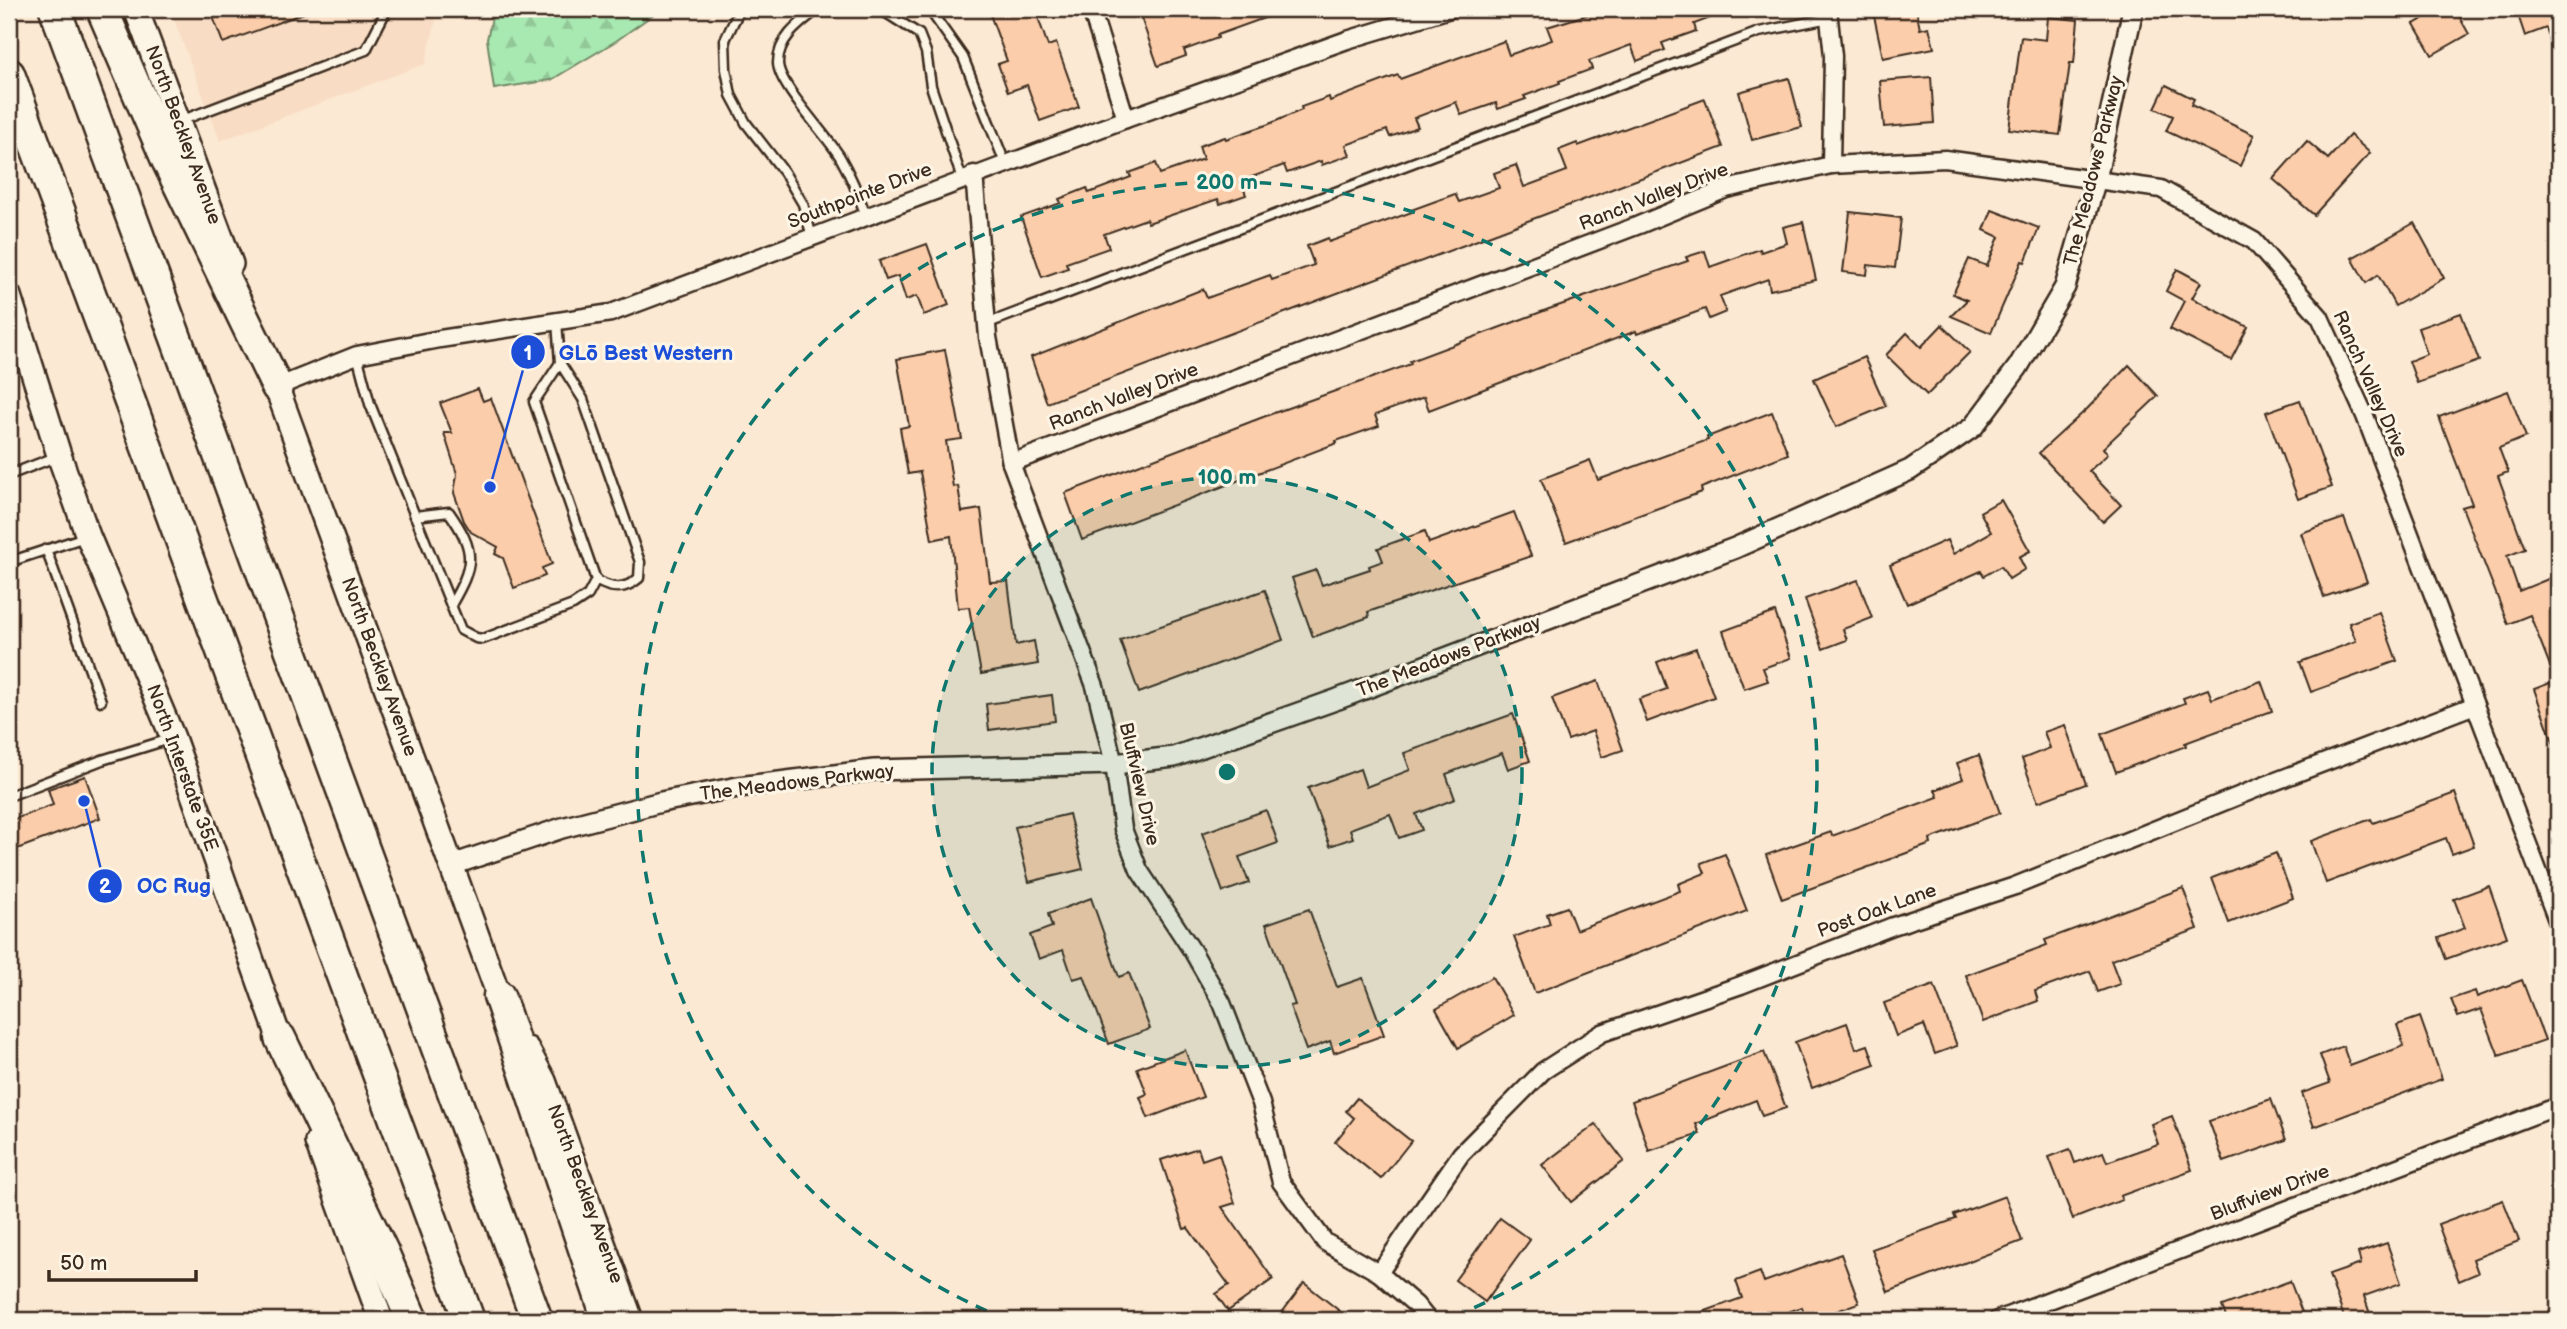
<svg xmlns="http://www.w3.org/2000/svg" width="2567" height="1329" viewBox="0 0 2567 1329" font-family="'Balsamiq Sans',sans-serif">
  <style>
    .built { fill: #f8ddc4 }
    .forest { fill: url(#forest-firs); stroke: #728968; stroke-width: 2 }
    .building { fill: #fbcdaa; stroke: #3b2a1e; stroke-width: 2 }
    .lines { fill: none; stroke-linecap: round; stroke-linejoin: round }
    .service-casing { stroke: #3b2a1e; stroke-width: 13 }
    .minor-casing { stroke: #3b2a1e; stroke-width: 21 }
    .tertiary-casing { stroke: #3b2a1e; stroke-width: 24 }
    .secondary-casing { stroke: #3b2a1e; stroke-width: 28 }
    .motorway-casing { stroke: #3b2a1e; stroke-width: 35 }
    .service { stroke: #fcf5e5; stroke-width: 8 }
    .minor { stroke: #fcf5e5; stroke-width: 16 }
    .tertiary { stroke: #fcf5e5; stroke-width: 19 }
    .secondary { stroke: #fcf5e5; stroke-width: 23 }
    .motorway { stroke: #fcf5e5; stroke-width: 30 }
    .ring { fill: none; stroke: #0f766e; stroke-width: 3.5; stroke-dasharray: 12 9 }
    .labels { text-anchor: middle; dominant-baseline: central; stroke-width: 6; stroke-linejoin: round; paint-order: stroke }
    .street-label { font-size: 19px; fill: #3b2a1e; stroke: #fcf5e5 }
    .centre { fill: #0f766e; stroke: #fcf5e5; stroke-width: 3.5 }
    .ring-label { font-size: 21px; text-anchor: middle; font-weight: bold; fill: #0f766e; stroke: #fcf5e5; stroke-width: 6; stroke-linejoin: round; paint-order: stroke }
    .leader { fill: none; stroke: #1d4ed8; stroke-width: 2.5 }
    .callout-dot { fill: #1d4ed8; stroke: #fcf5e5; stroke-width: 2.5 }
    .mark-label { font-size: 21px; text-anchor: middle; font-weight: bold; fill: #fff }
    .callout-label { font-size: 21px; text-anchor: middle; font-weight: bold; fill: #1d4ed8; stroke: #fcf5e5; stroke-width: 6; stroke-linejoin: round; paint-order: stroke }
  </style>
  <defs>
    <pattern id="forest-firs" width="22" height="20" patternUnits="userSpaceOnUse" patternTransform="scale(1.75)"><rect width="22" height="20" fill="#a8e8b1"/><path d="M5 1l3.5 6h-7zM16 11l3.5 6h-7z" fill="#92c798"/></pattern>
  </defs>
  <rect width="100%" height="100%" fill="#fce9d3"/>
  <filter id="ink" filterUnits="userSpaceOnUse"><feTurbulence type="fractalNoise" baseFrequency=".0143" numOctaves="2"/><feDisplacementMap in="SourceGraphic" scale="14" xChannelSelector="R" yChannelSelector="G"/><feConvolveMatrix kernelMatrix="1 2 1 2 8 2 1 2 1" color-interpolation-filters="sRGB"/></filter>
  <g filter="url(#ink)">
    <path class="built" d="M 170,9 L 439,9 L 425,64 L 220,141 Z"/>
    <path class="forest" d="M 494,9 L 661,9 L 616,41 L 551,80 L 494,89 L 487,39 Z"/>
    <g class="building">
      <path d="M 210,9 L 312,9 L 312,10 L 223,43 Z"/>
      <path d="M 988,9 L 1035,9 L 1048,46 L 1056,43 L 1079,107 L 1040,121 L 1027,85 L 1008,92 L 998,64 L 1007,61 Z"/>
      <path d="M 1138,9 L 1283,9 L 1284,11 L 1217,35 L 1218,38 L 1184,50 L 1186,56 L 1158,66 Z"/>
      <path d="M 1606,9 L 1729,9 L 1729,11 L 1694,24 L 1696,31 L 1662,43 L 1665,50 L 1637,61 L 1631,45 L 1589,61 L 1592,69 L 1559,81 L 1560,83 L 1524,96 L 1526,99 L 1498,109 L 1496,103 L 1461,115 L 1456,102 L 1414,118 L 1418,127 L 1390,137 L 1387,130 L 1346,145 L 1350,155 L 1322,165 L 1321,161 L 1287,173 L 1284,165 L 1241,181 L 1246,195 L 1220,204 L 1218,199 L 1148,223 L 1146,219 L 1104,234 L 1109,248 L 1066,263 L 1068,268 L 1042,277 L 1021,217 L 1061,203 L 1059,199 L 1087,188 L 1089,193 L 1131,177 L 1129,173 L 1156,163 L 1160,174 L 1203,159 L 1199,146 L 1225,137 L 1226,139 L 1269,124 L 1302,110 L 1301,107 L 1329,97 L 1330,101 L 1398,75 L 1400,79 L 1504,41 L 1509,55 L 1552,40 L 1547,27 Z"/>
      <path d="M 1908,9 L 1916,9 L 1920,29 L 1929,27 L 1934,48 L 1883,58 L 1874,16 Z"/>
      <path d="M 2441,9 L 2455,9 L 2469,34 L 2432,55 L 2414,24 Z"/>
      <path d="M 2536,9 L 2558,9 L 2558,55 L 2556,56 L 2546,28 L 2525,36 L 2518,15 Z"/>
      <path d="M 2048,17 L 2078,20 L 2074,63 L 2070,63 L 2060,135 L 2009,129 L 2021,37 L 2046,40 Z"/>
      <path d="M 1931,77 L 1934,123 L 1884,127 L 1880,81 Z"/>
      <path d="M 1789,78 L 1802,127 L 1752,140 L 1739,92 Z"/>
      <path d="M 2166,85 L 2194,99 L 2191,105 L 2254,135 L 2240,166 L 2166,131 L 2173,116 L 2155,108 Z"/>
      <path d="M 1705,99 L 1723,147 L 1047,403 L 1031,357 L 1203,289 L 1207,298 L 1270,275 L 1272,280 L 1314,265 L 1307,246 L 1328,238 L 1329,242 L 1412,212 L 1411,210 L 1455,194 L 1459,202 L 1499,188 L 1494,173 L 1516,165 L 1524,187 L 1567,171 L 1559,150 L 1577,143 L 1578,146 Z"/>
      <path d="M 2350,135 L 2370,153 L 2314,215 L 2273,179 L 2307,141 L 2328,159 Z"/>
      <path d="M 1992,210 L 2039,228 L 2025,262 L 2022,261 L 1991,333 L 1951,316 L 1967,300 L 1953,294 L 1969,259 L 1987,266 L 1999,237 L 1984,230 Z"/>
      <path d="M 1850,212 L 1901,218 L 1895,268 L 1868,265 L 1867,275 L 1843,272 Z"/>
      <path d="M 1803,222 L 1816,280 L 1770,290 L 1768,279 L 1720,296 L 1726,312 L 1709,319 L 1705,309 L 1637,334 L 1636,331 L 1429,410 L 1424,397 L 1375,415 L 1379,426 L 1336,441 L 1337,443 L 1082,540 L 1065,493 L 1271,414 L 1411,364 L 1410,361 L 1549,309 L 1688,261 L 1686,257 L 1705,251 L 1710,267 L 1760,249 L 1761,252 L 1787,243 L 1783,227 Z"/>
      <path d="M 2414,223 L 2444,278 L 2395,306 L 2378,275 L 2366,283 L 2352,258 Z"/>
      <path d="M 927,244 L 949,305 L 924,315 L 917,296 L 906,300 L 898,276 L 886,280 L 879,261 Z"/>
      <path d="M 2177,269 L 2201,282 L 2192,298 L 2248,327 L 2231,360 L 2170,329 L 2184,301 L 2166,291 Z"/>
      <path d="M 2461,313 L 2479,361 L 2417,383 L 2409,361 L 2427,354 L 2418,328 Z"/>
      <path d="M 1942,325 L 1970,352 L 1927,395 L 1886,355 L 1907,333 L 1921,347 Z"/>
      <path d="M 945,350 L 962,439 L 946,441 L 953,487 L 958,486 L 962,512 L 981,509 L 990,582 L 1008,581 L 1016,645 L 1034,641 L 1038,664 L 981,674 L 969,607 L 958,608 L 951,536 L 932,540 L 920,472 L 908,474 L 900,428 L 909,426 L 897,359 Z"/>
      <path d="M 1864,357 L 1886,406 L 1836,427 L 1814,379 Z"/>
      <path d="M 2129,365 L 2158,396 L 2103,448 L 2108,454 L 2089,471 L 2121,505 L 2103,522 L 2039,453 L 2087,409 Z"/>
      <path d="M 478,389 L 483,401 L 491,398 L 552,564 L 542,568 L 545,576 L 514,588 L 503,558 L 495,554 L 498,547 L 471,532 L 464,521 L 454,493 L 457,474 L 444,433 L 452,433 L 440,403 Z"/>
      <path d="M 2508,391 L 2526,437 L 2499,448 L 2508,472 L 2498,476 L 2525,549 L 2507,556 L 2519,591 L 2558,575 L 2558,750 L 2556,750 L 2534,689 L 2556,681 L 2530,615 L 2508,624 L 2462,507 L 2472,504 L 2439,417 Z"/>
      <path d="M 2300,400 L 2332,487 L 2298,499 L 2266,412 Z"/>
      <path d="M 1772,412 L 1788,454 L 1701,488 L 1702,492 L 1566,542 L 1541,479 L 1590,460 L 1598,480 L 1708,440 L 1707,437 Z"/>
      <path d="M 2001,500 L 2030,551 L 2019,557 L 2025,569 L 2009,579 L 2001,566 L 1984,576 L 1981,571 L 1907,604 L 1890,565 L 1947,540 L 1953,554 L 1991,532 L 1980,512 Z"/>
      <path d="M 1514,512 L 1531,556 L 1368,612 L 1369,617 L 1313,637 L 1292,578 L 1316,570 L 1322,585 L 1370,569 L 1369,566 L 1383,561 L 1378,548 L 1425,531 L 1429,543 Z"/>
      <path d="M 2344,518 L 2367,582 L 2324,597 L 2301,533 Z"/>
      <path d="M 1858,580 L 1872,618 L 1843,629 L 1847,640 L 1823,649 L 1805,599 Z"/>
      <path d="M 1265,590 L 1283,640 L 1139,693 L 1120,640 Z"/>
      <path d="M 1775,612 L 1791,658 L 1763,668 L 1768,681 L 1744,689 L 1723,631 Z"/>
      <path d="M 2379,612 L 2397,661 L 2311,692 L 2300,662 L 2356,641 L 2349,623 Z"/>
      <path d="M 1696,648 L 1714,697 L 1647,722 L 1639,699 L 1667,689 L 1657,662 Z"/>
      <path d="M 1598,681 L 1623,750 L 1602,757 L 1593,731 L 1568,740 L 1552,698 Z"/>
      <path d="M 2261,681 L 2272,711 L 2185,743 L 2186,746 L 2116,772 L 2102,734 L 2185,703 L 2183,698 L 2208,689 L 2212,699 Z"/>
      <path d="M 1052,695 L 1055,721 L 989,730 L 986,704 Z"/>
      <path d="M 1513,714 L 1530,761 L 1508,769 L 1502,753 L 1446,774 L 1455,799 L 1416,814 L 1422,830 L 1399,838 L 1390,814 L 1350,829 L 1353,838 L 1330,846 L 1308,788 L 1360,769 L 1366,787 L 1410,770 L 1404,753 Z"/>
      <path d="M 2065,725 L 2086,784 L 2038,802 L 2022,759 L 2050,748 L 2044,732 Z"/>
      <path d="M 1979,755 L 2000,813 L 1930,839 L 1931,844 L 1782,899 L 1766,855 L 1831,832 L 1832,836 L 1938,797 L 1935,790 L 1963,779 L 1957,763 Z"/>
      <path d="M 85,776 L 100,818 L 9,852 L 9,821 L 53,805 L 48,789 Z"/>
      <path d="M 2455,793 L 2474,846 L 2452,854 L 2446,838 L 2326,883 L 2311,841 L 2371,819 L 2373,823 Z"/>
      <path d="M 1266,810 L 1278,843 L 1239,857 L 1249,883 L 1223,892 L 1202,833 Z"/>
      <path d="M 1069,814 L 1083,869 L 1029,882 L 1015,827 Z"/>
      <path d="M 2276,853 L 2293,898 L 2229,923 L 2212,878 Z"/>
      <path d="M 1725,854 L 1747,911 L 1535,993 L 1514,937 L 1550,924 L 1547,914 L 1567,907 L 1576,930 L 1680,891 L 1678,884 L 1705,873 L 1701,863 Z"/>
      <path d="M 2489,886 L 2507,937 L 2446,959 L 2438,938 L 2465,928 L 2454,899 Z"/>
      <path d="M 2183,888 L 2198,929 L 2111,960 L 2120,984 L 2098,992 L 2090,971 L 2035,991 L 2038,1001 L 1983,1022 L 1966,975 L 2047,945 L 2045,940 Z"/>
      <path d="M 1091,898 L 1119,977 L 1129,973 L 1150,1029 L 1109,1044 L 1084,976 L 1073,979 L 1063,950 L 1039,959 L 1030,935 L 1052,927 L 1048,914 Z"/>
      <path d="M 1309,909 L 1337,987 L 1363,978 L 1384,1035 L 1334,1053 L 1330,1041 L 1306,1050 L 1290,1006 L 1295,1005 L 1266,924 Z"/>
      <path d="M 1492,977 L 1514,1015 L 1458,1048 L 1436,1009 Z"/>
      <path d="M 2522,980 L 2545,1040 L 2499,1056 L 2481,1009 L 2458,1017 L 2451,999 L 2475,991 L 2477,997 Z"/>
      <path d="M 1934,985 L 1957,1046 L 1935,1054 L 1924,1025 L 1896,1036 L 1884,1003 Z"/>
      <path d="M 2420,1017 L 2442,1079 L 2314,1127 L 2302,1093 L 2330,1083 L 2320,1055 L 2343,1046 L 2350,1066 L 2404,1046 L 2397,1025 Z"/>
      <path d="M 1847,1023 L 1856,1049 L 1868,1045 L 1875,1065 L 1812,1088 L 1795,1042 Z"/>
      <path d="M 1185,1050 L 1203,1097 L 1148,1118 L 1140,1097 L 1147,1094 L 1137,1068 Z"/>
      <path d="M 1764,1052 L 1786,1108 L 1762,1116 L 1756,1100 L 1696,1124 L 1700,1134 L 1649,1151 L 1632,1101 Z"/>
      <path d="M 1357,1098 L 1411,1141 L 1381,1179 L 1335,1142 L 1354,1118 L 1346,1111 Z"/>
      <path d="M 2271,1099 L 2286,1140 L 2224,1162 L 2209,1121 Z"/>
      <path d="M 2172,1116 L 2192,1170 L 2120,1196 L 2122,1200 L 2073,1219 L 2049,1157 L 2070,1149 L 2075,1163 L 2103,1152 L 2107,1162 L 2158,1144 L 2151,1124 Z"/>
      <path d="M 1596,1124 L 1624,1161 L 1571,1202 L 1542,1165 Z"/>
      <path d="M 1198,1148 L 1202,1160 L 1219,1154 L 1235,1203 L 1222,1207 L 1273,1279 L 1228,1311 L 1216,1294 L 1229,1285 L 1188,1228 L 1184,1229 L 1161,1160 Z"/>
      <path d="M 2005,1196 L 2022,1241 L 1888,1292 L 1872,1249 L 1956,1219 L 1954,1215 Z"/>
      <path d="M 2503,1200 L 2519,1241 L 2473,1259 L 2478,1273 L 2459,1281 L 2438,1224 Z"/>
      <path d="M 1500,1218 L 1530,1240 L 1485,1302 L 1455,1280 Z"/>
      <path d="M 2387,1243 L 2401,1283 L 2364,1296 L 2371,1317 L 2363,1320 L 2345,1320 L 2329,1275 L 2361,1264 L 2358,1253 Z"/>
      <path d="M 1841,1254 L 1859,1303 L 1812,1320 L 1807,1320 L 1802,1307 L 1765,1320 L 1686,1320 L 1686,1318 L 1742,1298 L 1736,1281 L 1760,1272 L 1764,1282 Z"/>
      <path d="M 2290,1281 L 2305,1320 L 2227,1320 L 2222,1306 Z"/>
      <path d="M 1304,1283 L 1351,1320 L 1289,1320 L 1281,1314 Z"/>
    </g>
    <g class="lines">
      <defs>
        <g id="service">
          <path d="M 740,9 L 725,40 L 726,69 L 731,95 L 746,123 L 784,172 L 803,204 L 812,237"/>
          <path d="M 818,9 C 800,23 778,38 778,63 C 778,85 827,135 840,157 C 851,176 859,196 866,216"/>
          <path d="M 880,9 L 919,34 L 926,52 L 931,86 L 962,179"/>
          <path d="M 929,9 L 963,57 L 1005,163"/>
          <path d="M 180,121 L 366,50 L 387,9"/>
          <path d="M 986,324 L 1759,32 L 1829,18"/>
          <path d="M 357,355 L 370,404 L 461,630 L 476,638 L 483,639 L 573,605 L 588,595 L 596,580 L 534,402 L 560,363 L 557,321"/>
          <path d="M 560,363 L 583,399 L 640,562 L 639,578 C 625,590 612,590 596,580"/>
          <path d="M 9,475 L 58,456"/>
          <path d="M 415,516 L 449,512 C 477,552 474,565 451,605"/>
          <path d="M 46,549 L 101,701"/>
          <path d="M 9,562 L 85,537"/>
          <path d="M 9,796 L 102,760 L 170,739"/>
        </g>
        <g id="minor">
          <path d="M 1091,9 L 1126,119"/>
          <path d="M 1828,9 L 1833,56 L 1831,165"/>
          <path d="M 974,174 L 988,337 L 1011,463 L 1095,686 L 1114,764 L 1123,829 L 1139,870 L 1193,952 L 1222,1003 L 1261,1103 L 1281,1182 L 1325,1242 L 1379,1273 L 1416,1305 L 1428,1320"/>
          <path d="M 277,387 L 357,355 L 440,339 L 611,313 L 1126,119 L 1347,40 L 1450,9"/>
          <path d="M 1011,463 L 1639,225 L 1726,189 L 1831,165 L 1945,159 L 2161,189 L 2254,241 L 2320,317 L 2365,416 L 2558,923"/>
          <path d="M 1379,1273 L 1461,1154 L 1543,1071 L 1602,1033 L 1741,985 L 1893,926 L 2015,886 L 2263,786 L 2475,705"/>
          <path d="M 1997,1320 L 2558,1106"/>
        </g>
        <path id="tertiary" d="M 452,865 L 562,828 L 661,802 L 738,787 L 874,770 L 1114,764 L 1174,757 L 1338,699 L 1735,548 L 1910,470 L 1973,427 L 2018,367 L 2065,287 L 2096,179 L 2133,9"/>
        <g id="secondary">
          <path d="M 136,9 L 231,264"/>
          <path d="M 9,296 L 59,455 L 88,536 L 173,738 L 285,1054"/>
          <path d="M 271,372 L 499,996 L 506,1009"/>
          <path d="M 527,1049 L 544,1081 L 631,1320"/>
          <path d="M 317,1142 L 381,1320"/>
        </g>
        <g id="motorway">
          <path d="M 55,9 L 537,1320"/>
          <path d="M 102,9 L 167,160 L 277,387"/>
          <path d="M 9,74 L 469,1320"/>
          <path d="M 499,996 L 608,1320"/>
          <path d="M 280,1038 L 382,1250 L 412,1320"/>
        </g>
      </defs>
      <use href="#service" class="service-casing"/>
      <use href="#minor" class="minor-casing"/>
      <use href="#tertiary" class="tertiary-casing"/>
      <use href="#secondary" class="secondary-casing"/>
      <use href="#motorway" class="motorway-casing"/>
      <use href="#service" class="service"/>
      <use href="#minor" class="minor"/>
      <use href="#tertiary" class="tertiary"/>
      <use href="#secondary" class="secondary"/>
      <use href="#motorway" class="motorway"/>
    </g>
  </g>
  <circle cx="1227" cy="772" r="295" fill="#0f766e" fill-opacity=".12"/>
  <g class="ring">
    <circle cx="1227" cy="772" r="295"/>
    <path d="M1006 1319A590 590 0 1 1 1448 1319"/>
  </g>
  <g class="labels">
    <g class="street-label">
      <text transform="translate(183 135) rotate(70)">North Beckley Avenue</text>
      <text transform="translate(2094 171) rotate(-76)">The Meadows Parkway</text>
      <text transform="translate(860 196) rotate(-21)">Southpointe Drive</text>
      <text transform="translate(1654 197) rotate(-21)">Ranch Valley Drive</text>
      <text transform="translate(2370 384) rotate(66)">Ranch Valley Drive</text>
      <text transform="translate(1124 397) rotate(-21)">Ranch Valley Drive</text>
      <text transform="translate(1449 657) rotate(-21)">The Meadows Parkway</text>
      <text transform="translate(379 667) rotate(70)">North Beckley Avenue</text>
      <text transform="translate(182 768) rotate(70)">North Interstate 35E</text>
      <text transform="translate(797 783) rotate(-7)">The Meadows Parkway</text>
      <text transform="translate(1139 784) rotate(77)">Bluffview Drive</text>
      <text transform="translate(1877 911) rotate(-20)">Post Oak Lane</text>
      <text transform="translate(2270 1193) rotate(-21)">Bluffview Drive</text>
      <text transform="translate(585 1194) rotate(70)">North Beckley Avenue</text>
    </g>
  </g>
  <circle cx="1227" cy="772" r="10" class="centre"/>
  <g class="ring-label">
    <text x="1227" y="189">200 m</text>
    <text x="1227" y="484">100 m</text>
  </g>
  <path class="leader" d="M490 487L528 352M84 801L105 886"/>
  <g class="callout-dot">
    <circle cx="490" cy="487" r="7"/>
    <circle cx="84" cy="801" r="7"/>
    <circle cx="528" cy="352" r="18"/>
    <circle cx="105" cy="886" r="18"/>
  </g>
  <g class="mark-label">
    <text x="528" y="360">1</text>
    <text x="105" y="893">2</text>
  </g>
  <g class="callout-label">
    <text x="646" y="360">GLō Best Western</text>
    <text x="174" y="893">OC Rug</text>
  </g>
  <rect width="2567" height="1329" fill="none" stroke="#fcf5e5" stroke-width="35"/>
  <rect x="18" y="18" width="2532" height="1294" fill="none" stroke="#3b2a1e" stroke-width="2.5" filter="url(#ink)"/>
  <path d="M49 1270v10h147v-10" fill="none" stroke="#3b2a1e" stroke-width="3.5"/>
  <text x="60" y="1270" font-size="21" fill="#3b2a1e" stroke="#fcf5e5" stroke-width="5" paint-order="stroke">50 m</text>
</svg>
